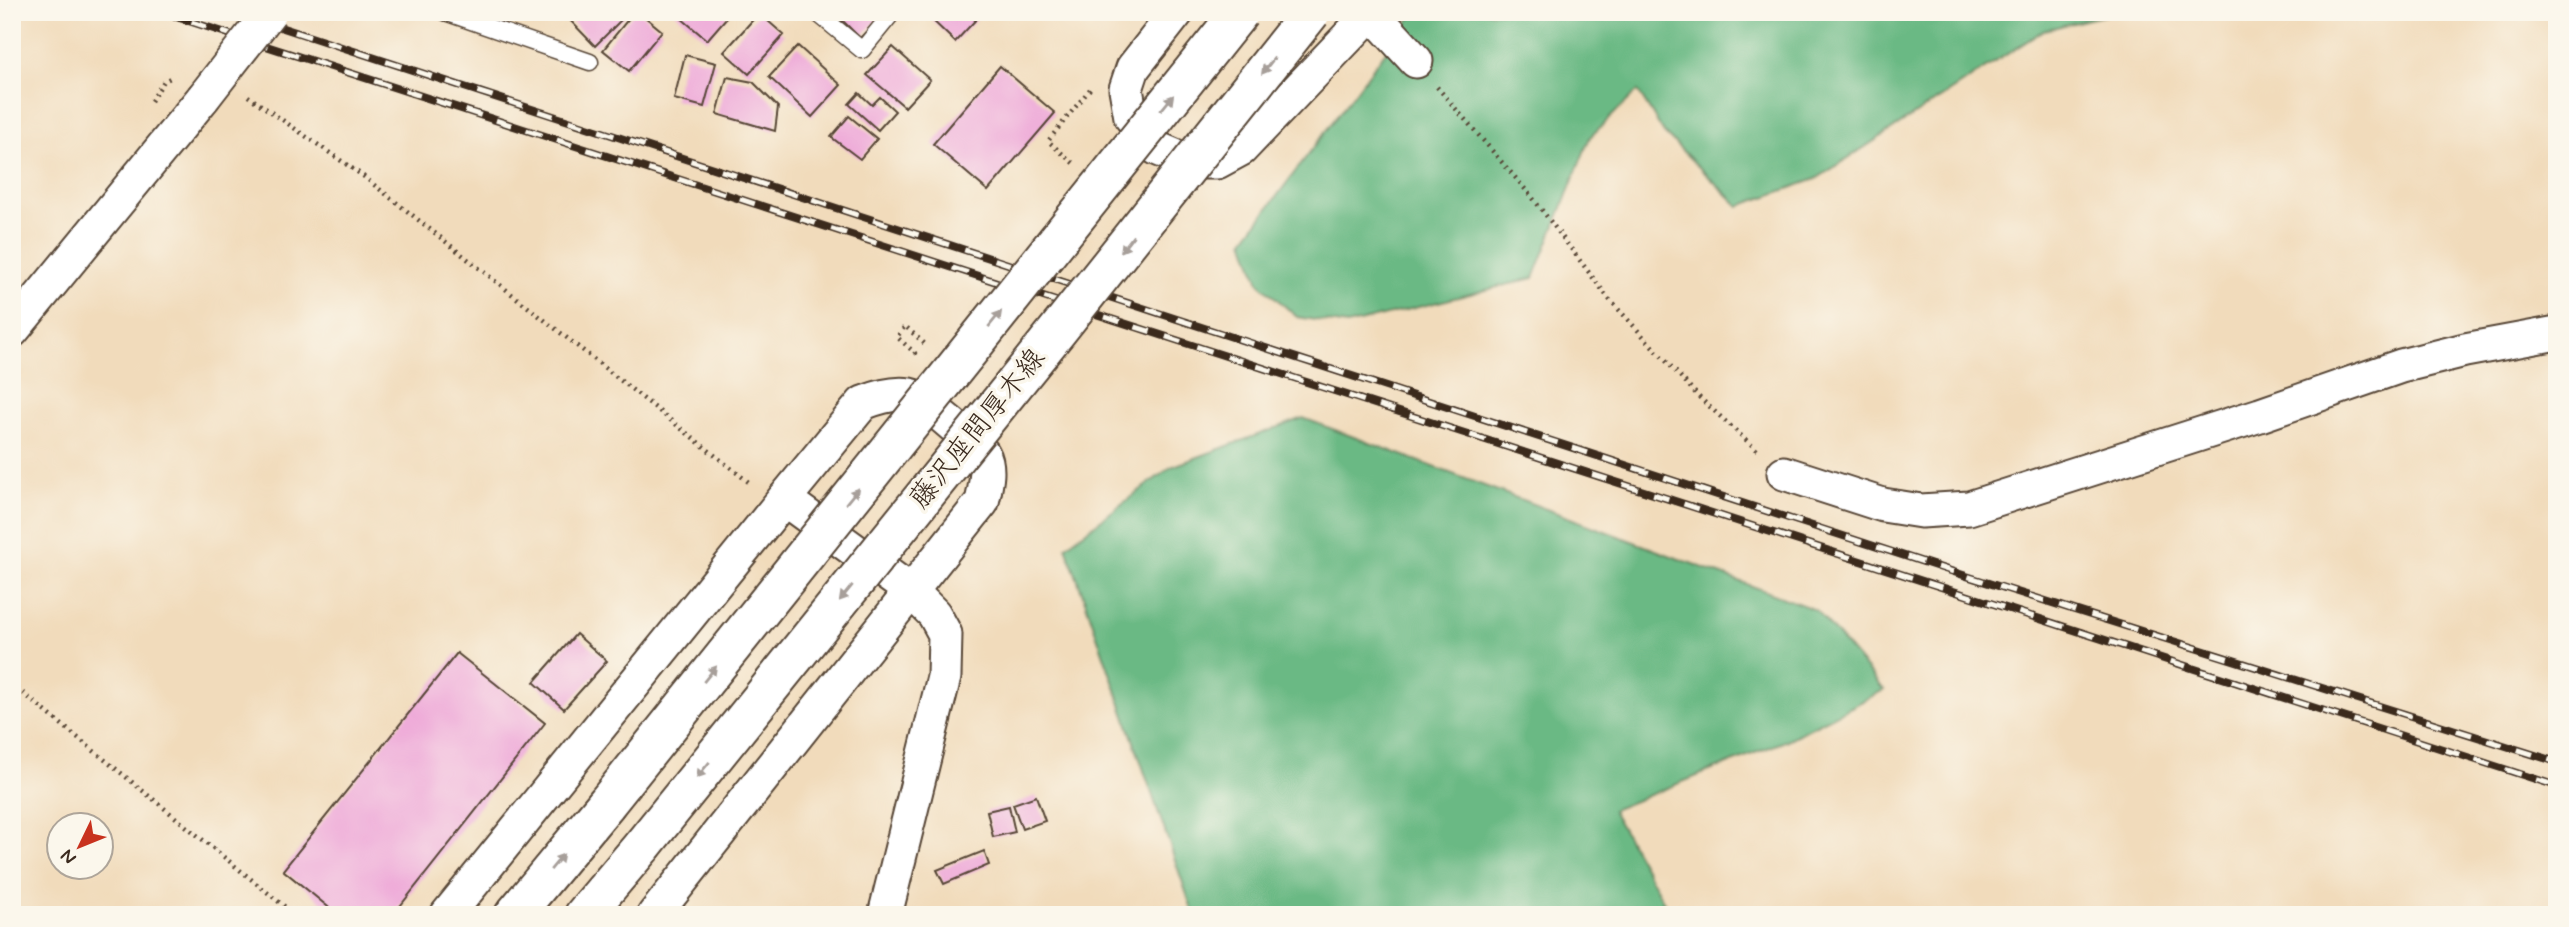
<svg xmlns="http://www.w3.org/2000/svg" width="2569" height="927" viewBox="0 0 2569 927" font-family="Mynerve,'Klee One',sans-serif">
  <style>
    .forest { fill: #6ab984; stroke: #527251; stroke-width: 2 }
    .building { fill: #eea9d8 }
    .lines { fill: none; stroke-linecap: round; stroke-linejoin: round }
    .service-casing { stroke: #564536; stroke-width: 19 }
    .minor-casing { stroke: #564536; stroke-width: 37 }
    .primary-casing { stroke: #564536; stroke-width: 42 }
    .path { stroke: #564536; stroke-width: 4.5; stroke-dasharray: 2 5; stroke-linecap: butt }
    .service { stroke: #fff; stroke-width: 16 }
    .minor { stroke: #fff; stroke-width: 33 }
    .primary { stroke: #fff; stroke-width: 38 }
    .rail-casing { stroke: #3b2a1e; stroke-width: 8 }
    .rail { stroke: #fbf7ec; stroke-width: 5; stroke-dasharray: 16; stroke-linecap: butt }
    .minor-bridge-casing { stroke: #564536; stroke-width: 37; stroke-linecap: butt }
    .primary-bridge-casing { stroke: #564536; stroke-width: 42; stroke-linecap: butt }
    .minor-bridge { stroke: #fff; stroke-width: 33 }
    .primary-bridge { stroke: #fff; stroke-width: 38 }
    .oneway { fill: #a79f9a }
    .labels { text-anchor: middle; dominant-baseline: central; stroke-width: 7; stroke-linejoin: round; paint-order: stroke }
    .street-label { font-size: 28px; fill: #3b2a1e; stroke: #fbf7ec }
  </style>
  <rect width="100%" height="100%" fill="#fbf7ec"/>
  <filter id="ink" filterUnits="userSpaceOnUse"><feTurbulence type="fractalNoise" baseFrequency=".0143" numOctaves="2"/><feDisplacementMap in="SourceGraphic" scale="14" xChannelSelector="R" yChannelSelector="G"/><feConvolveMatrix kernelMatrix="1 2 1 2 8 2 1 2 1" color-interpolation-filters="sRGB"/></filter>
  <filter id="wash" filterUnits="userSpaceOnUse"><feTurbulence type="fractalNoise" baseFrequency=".00686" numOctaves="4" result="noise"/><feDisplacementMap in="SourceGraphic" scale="28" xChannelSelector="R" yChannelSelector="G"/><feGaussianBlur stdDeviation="1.57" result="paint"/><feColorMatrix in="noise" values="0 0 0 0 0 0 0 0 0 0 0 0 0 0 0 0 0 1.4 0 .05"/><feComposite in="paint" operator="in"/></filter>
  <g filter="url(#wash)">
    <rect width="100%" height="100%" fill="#f1dbbb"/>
    <g class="forest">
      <path d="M 1415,12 L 2118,12 L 2044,30 L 1816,179 L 1739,206 L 1664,133 L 1638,91 L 1590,137 L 1534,278 L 1347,325 L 1297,317 L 1259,283 L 1244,240 Z"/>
      <path d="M 1303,418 L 1816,610 L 1884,690 L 1785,741 L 1612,810 L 1671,915 L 1194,915 L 1066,546 L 1171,467 Z"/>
    </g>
    <g id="blocks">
      <g class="building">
        <path d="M 562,12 L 629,12 L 595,46 Z"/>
        <path d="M 634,12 L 639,12 L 662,31 L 629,71 L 603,50 Z"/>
        <path d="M 674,12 L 722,12 L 727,17 L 707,40 Z"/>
        <path d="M 834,12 L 885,12 L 860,38 Z"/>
        <path d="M 924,12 L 983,12 L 955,42 Z"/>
        <path d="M 759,13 L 784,35 L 749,74 L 724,52 Z"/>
        <path d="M 798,46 L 841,85 L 812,117 L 769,77 Z"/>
        <path d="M 893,47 L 930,80 L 905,107 L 867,75 Z"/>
        <path d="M 685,55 L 716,63 L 704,107 L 674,99 Z"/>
        <path d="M 1000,66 L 1055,113 L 988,191 L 933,144 Z"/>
        <path d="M 727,77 L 753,82 L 778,107 L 775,131 L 717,114 Z"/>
        <path d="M 859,93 L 872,105 L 880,97 L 895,111 L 878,130 L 849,104 Z"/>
        <path d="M 849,116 L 877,139 L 860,159 L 831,137 Z"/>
        <path d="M 576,634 L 607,661 L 564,709 L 534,682 Z"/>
        <path d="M 457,653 L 545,723 L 393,915 L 338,915 L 283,870 Z"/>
        <path d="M 1036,796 L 1045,821 L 1022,829 L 1013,804 Z"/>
        <path d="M 1009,806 L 1015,832 L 993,837 L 987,811 Z"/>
        <path d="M 984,851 L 989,865 L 944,884 L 937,870 Z"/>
      </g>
    </g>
  </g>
  <g filter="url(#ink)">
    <use href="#blocks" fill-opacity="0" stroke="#564536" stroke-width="2"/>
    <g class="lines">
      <defs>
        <g id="service">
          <path d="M 445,12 L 590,62"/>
          <path d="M 816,12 L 862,50 L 893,12"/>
        </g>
        <g id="minor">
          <path d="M 1177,12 L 1133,68 L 1126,89 L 1131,117 L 1156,148 L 1189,162 L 1217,162 L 1241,149 L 1372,12"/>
          <path d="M 1371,12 L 1416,61"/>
          <path d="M 12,331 L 203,98"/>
          <path d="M 1784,473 L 1883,505 L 1921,511 L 1969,508 L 2260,415 L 2401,366 L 2465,350 L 2557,333"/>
          <path d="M 447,915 L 784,499 L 912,592 L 934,614 L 945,634 L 944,677 L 885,915"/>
          <path d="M 654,915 L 982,502 C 985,488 991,468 983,454 C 978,445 926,402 916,397 C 900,390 878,397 863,403 L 784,499"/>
        </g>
        <g id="primary">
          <path d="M 514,915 L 606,804"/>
          <path d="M 584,915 L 643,845"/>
        </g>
      </defs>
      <use href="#service" class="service-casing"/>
      <use href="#minor" class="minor-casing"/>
      <use href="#primary" class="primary-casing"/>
      <g class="path">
        <path d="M 1437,87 L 1532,197 L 1609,299 L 1700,398 L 1757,450"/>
        <path d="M 248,96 L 363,176 L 751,484"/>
        <path d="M 151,101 L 164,81 L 172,77"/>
        <path d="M 1073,163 L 1048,141 L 1090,89"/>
        <path d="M 914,354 L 915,353 L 897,337 L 905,326 L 926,345"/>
        <path d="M 12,684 L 295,915"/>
      </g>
      <use href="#service" class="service"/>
      <use href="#minor" class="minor"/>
      <use href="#primary" class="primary"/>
      <defs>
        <g id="rail">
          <path d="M 161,12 L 2557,786"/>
          <path d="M 234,12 L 1960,574 L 2557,762"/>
        </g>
      </defs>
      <use href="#rail" class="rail-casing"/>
      <use href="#rail" class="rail"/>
      <defs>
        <path id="minor-bridge" d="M 203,98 L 270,12"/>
        <g id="primary-bridge">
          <path d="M 606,804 L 1240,12"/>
          <path d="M 643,845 L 1058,330 L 1311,12"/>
        </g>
      </defs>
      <use href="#minor-bridge" class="minor-bridge-casing"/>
      <use href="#primary-bridge" class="primary-bridge-casing"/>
      <use href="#minor-bridge" class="minor-bridge"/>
      <use href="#primary-bridge" class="primary-bridge"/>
    </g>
    <defs><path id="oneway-solid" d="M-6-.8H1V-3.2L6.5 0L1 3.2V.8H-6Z" transform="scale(1.75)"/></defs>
    <g class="oneway">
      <use href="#oneway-solid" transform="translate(1268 66) rotate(128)"/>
      <use href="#oneway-solid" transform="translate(1167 103) rotate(-51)"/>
      <use href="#oneway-solid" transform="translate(1127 244) rotate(128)"/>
      <use href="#oneway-solid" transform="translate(995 319) rotate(-51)"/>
      <use href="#oneway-solid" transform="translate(852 496) rotate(-51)"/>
      <use href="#oneway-solid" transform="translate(846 593) rotate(129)"/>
      <use href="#oneway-solid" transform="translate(710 674) rotate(-51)"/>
      <use href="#oneway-solid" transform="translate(703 770) rotate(129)"/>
      <use href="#oneway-solid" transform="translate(557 862) rotate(-50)"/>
    </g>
  </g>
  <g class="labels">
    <g class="street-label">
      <text transform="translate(978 429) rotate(-51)">藤沢座間厚木線</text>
    </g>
  </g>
  <rect width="2569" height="927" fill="none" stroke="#fbf7ec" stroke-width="42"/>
  <g transform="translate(80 846) rotate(227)"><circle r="33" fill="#fbf7ec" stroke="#aea59a" stroke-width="2"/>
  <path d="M0-5L12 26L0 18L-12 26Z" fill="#c8321e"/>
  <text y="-10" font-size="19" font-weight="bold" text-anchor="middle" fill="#3b2a1e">N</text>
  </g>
</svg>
